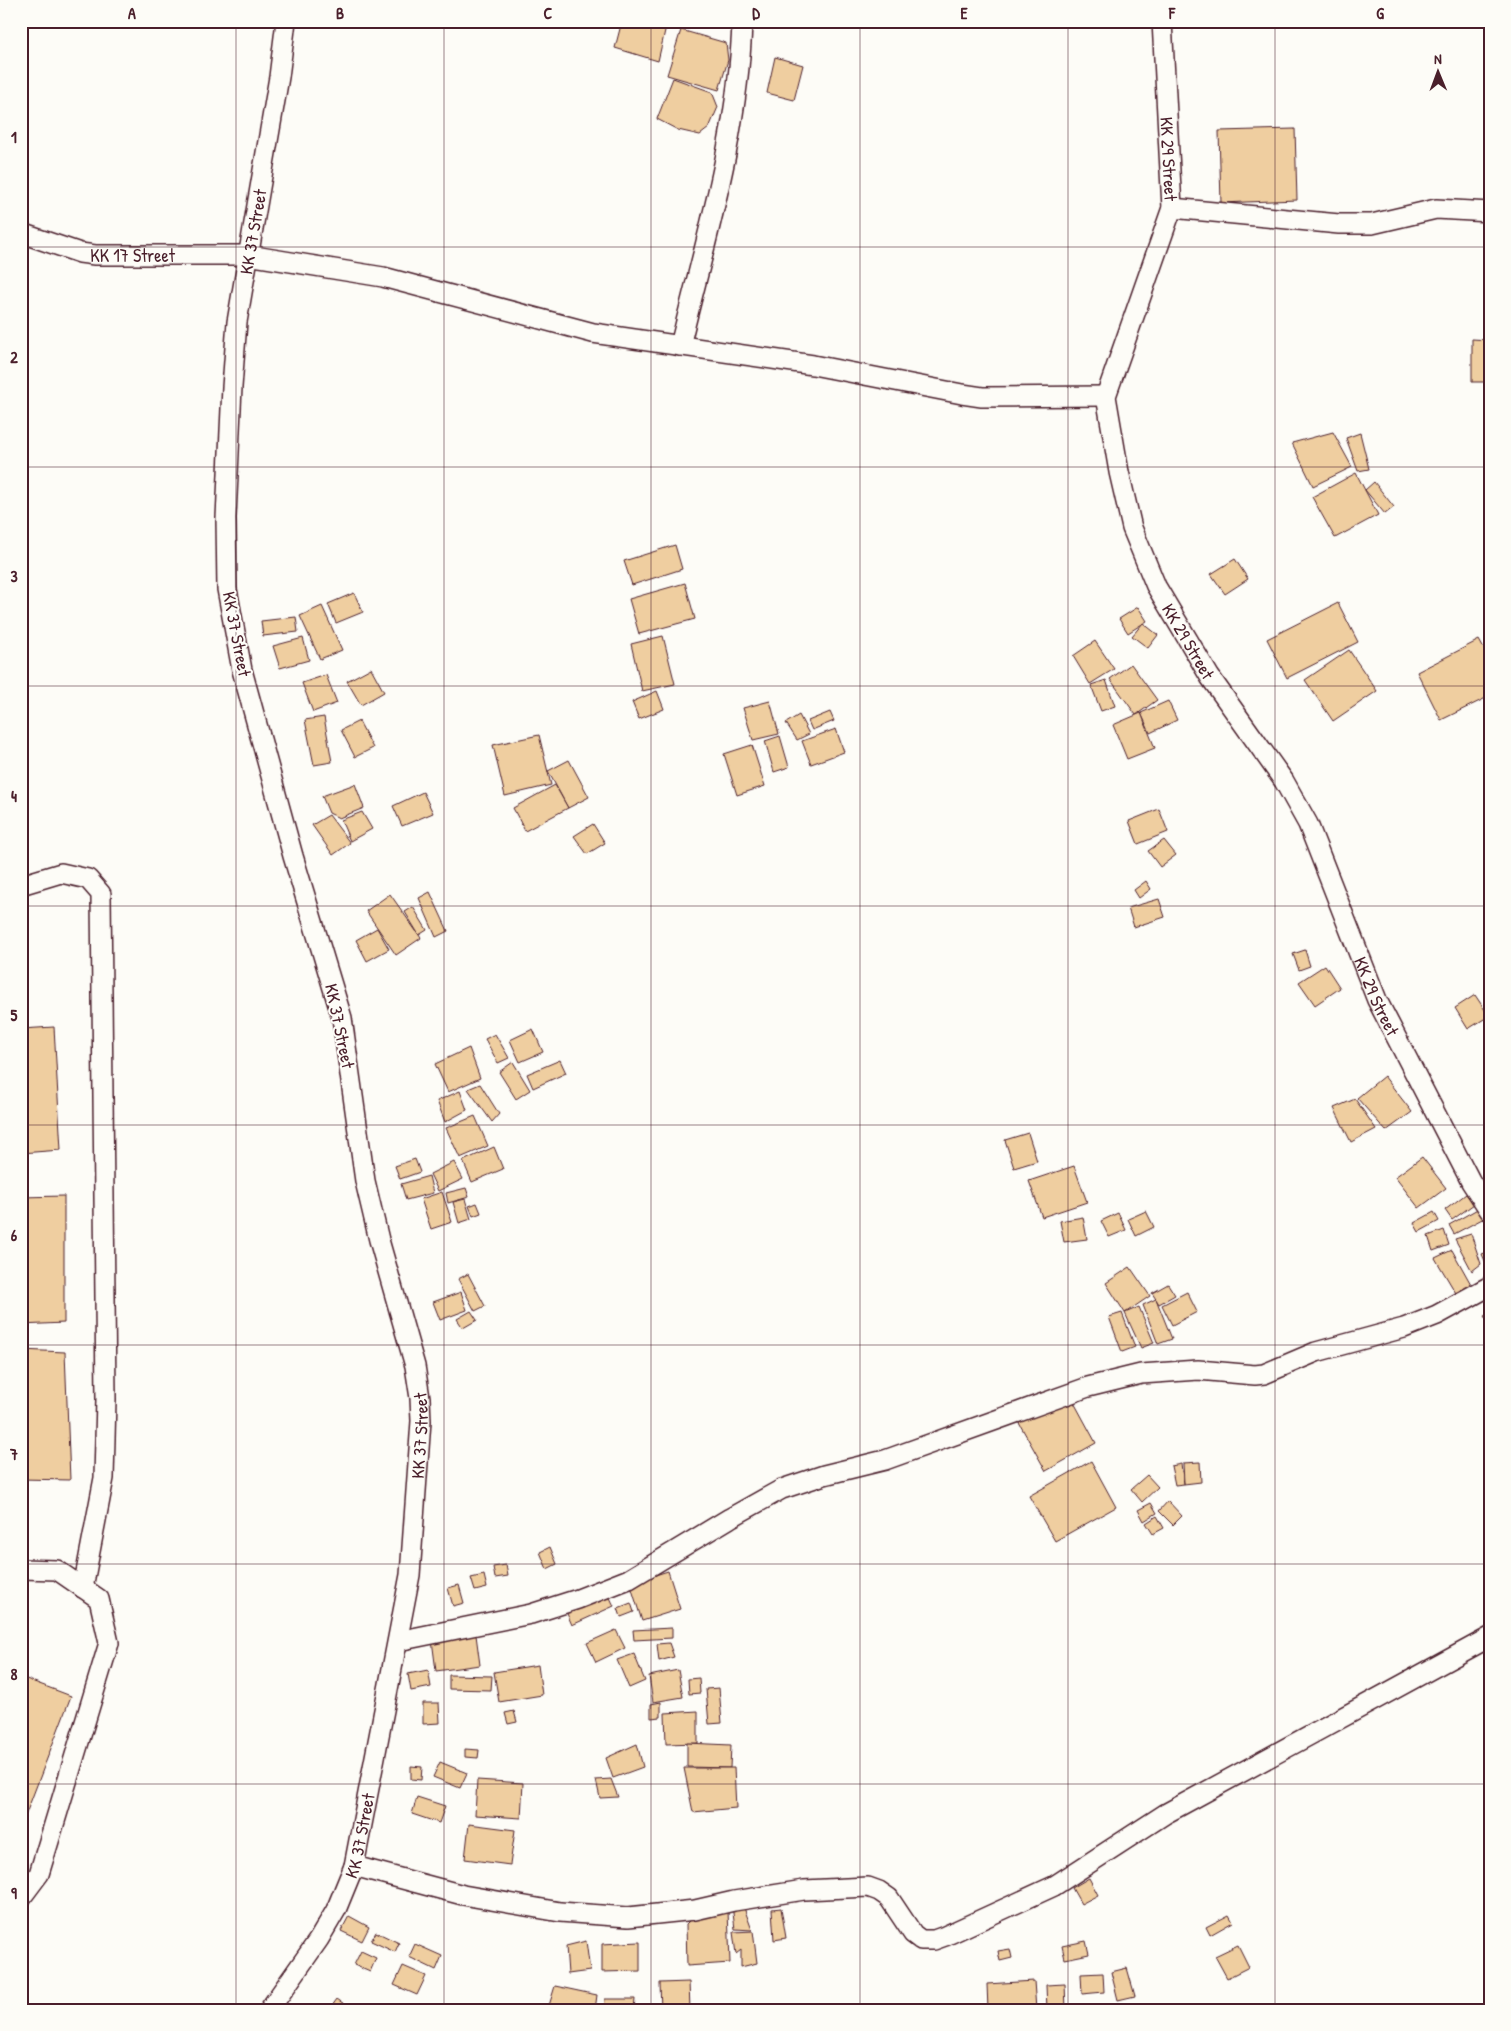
<svg xmlns="http://www.w3.org/2000/svg" width="1511" height="2031" viewBox="0 0 1511 2031" font-family="'Patrick Hand',sans-serif">
  <style>
    .building { fill: #efcea0; stroke: #4a1f2b }
    .lines { fill: none; stroke-linecap: round; stroke-linejoin: round }
    .minor-casing { stroke: #4a1f2b; stroke-width: 22 }
    .minor { stroke: #fdfcf7; stroke-width: 19 }
    .grid { fill: none; stroke: #4a1f2b; stroke-width: 1; stroke-opacity: 0.55 }
    .labels { text-anchor: middle; dominant-baseline: central; stroke-width: 4; stroke-linejoin: round; paint-order: stroke }
    .street-label { font-size: 18px; fill: #4a1f2b; stroke: #fdfcf7 }
    .neatline { fill: none; stroke: #4a1f2b; stroke-width: 2 }
    .grid-label { font-size: 16px; text-anchor: middle; font-weight: bold; fill: #4a1f2b }
  </style>
  <rect width="100%" height="100%" fill="#fdfcf7"/>
  <filter id="ink" filterUnits="userSpaceOnUse"><feTurbulence type="fractalNoise" baseFrequency=".02" numOctaves="2"/><feDisplacementMap in="SourceGraphic" scale="10" xChannelSelector="R" yChannelSelector="G"/><feConvolveMatrix kernelMatrix="1 2 1 2 8 2 1 2 1" color-interpolation-filters="sRGB"/></filter>
  <g filter="url(#ink)">
    <g class="building">
      <path d="M 622,21 L 667,22 L 658,61 L 615,48 Z"/>
      <path d="M 681,30 L 726,43 L 728,60 L 719,90 L 667,75 Z"/>
      <path d="M 775,57 L 803,65 L 794,100 L 767,93 Z"/>
      <path d="M 673,78 L 712,92 L 718,107 L 709,128 L 700,135 L 678,130 L 657,119 Z"/>
      <path d="M 1295,129 L 1297,200 L 1221,203 L 1219,131 Z"/>
      <path d="M 1487,289 L 1490,289 L 1490,310 L 1488,310 Z"/>
      <path d="M 1472,339 L 1490,340 L 1490,382 L 1472,382 Z"/>
      <path d="M 1333,432 L 1352,467 L 1313,486 L 1292,443 Z"/>
      <path d="M 1360,433 L 1369,469 L 1358,471 L 1346,438 Z"/>
      <path d="M 1356,473 L 1378,515 L 1335,538 L 1312,497 Z"/>
      <path d="M 1374,482 L 1394,507 L 1385,514 L 1365,490 Z"/>
      <path d="M 675,545 L 682,569 L 632,585 L 624,561 Z"/>
      <path d="M 1235,559 L 1248,579 L 1225,594 L 1211,574 Z"/>
      <path d="M 685,583 L 695,619 L 639,634 L 629,599 Z"/>
      <path d="M 354,593 L 363,612 L 336,623 L 328,604 Z"/>
      <path d="M 1338,603 L 1358,642 L 1287,678 L 1267,639 Z"/>
      <path d="M 322,606 L 342,650 L 320,659 L 300,616 Z"/>
      <path d="M 1138,607 L 1147,621 L 1128,633 L 1119,619 Z"/>
      <path d="M 296,617 L 298,632 L 263,636 L 261,621 Z"/>
      <path d="M 1143,623 L 1158,635 L 1148,648 L 1132,636 Z"/>
      <path d="M 663,636 L 675,684 L 642,691 L 631,644 Z"/>
      <path d="M 303,638 L 309,660 L 280,668 L 273,646 Z"/>
      <path d="M 1479,640 L 1490,660 L 1490,696 L 1441,720 L 1417,672 Z"/>
      <path d="M 1095,641 L 1114,669 L 1090,684 L 1073,656 Z"/>
      <path d="M 1349,650 L 1377,691 L 1333,721 L 1305,680 Z"/>
      <path d="M 1131,664 L 1157,700 L 1136,715 L 1110,679 Z"/>
      <path d="M 371,668 L 384,692 L 361,705 L 347,681 Z"/>
      <path d="M 326,675 L 337,703 L 313,712 L 302,683 Z"/>
      <path d="M 1106,680 L 1115,706 L 1101,711 L 1091,685 Z"/>
      <path d="M 657,691 L 664,709 L 639,719 L 632,702 Z"/>
      <path d="M 770,701 L 779,734 L 753,740 L 743,708 Z"/>
      <path d="M 1168,701 L 1177,720 L 1150,733 L 1141,713 Z"/>
      <path d="M 830,712 L 834,721 L 812,730 L 808,721 Z"/>
      <path d="M 1141,713 L 1155,748 L 1127,759 L 1113,725 Z"/>
      <path d="M 799,715 L 809,734 L 797,740 L 786,723 Z"/>
      <path d="M 324,717 L 332,762 L 314,765 L 305,720 Z"/>
      <path d="M 359,721 L 373,748 L 355,757 L 341,730 Z"/>
      <path d="M 836,729 L 844,752 L 811,764 L 802,741 Z"/>
      <path d="M 539,735 L 551,785 L 505,796 L 493,745 Z"/>
      <path d="M 780,736 L 789,767 L 774,772 L 765,741 Z"/>
      <path d="M 752,745 L 765,786 L 737,795 L 724,754 Z"/>
      <path d="M 569,760 L 589,797 L 568,808 L 548,771 Z"/>
      <path d="M 355,784 L 364,808 L 339,818 L 329,813 L 322,796 Z"/>
      <path d="M 555,785 L 568,808 L 525,831 L 513,808 Z"/>
      <path d="M 423,792 L 433,813 L 402,826 L 393,806 Z"/>
      <path d="M 1159,809 L 1168,832 L 1138,844 L 1129,821 Z"/>
      <path d="M 362,812 L 372,829 L 350,841 L 341,820 Z"/>
      <path d="M 329,815 L 350,843 L 333,855 L 312,825 Z"/>
      <path d="M 593,824 L 605,843 L 587,854 L 574,836 Z"/>
      <path d="M 1164,840 L 1176,855 L 1160,867 L 1148,851 Z"/>
      <path d="M 1146,881 L 1151,889 L 1139,898 L 1134,890 Z"/>
      <path d="M 430,892 L 448,931 L 436,937 L 419,898 Z"/>
      <path d="M 390,894 L 421,938 L 396,955 L 366,911 Z"/>
      <path d="M 1159,899 L 1165,917 L 1134,927 L 1128,908 Z"/>
      <path d="M 413,907 L 427,930 L 419,935 L 405,912 Z"/>
      <path d="M 377,928 L 389,949 L 367,961 L 356,940 Z"/>
      <path d="M 1305,950 L 1310,966 L 1299,970 L 1293,954 Z"/>
      <path d="M 1325,965 L 1340,988 L 1315,1005 L 1299,982 Z"/>
      <path d="M 1475,995 L 1489,1016 L 1468,1029 L 1455,1008 Z"/>
      <path d="M 54,1027 L 61,1150 L 21,1153 L 21,1029 Z"/>
      <path d="M 533,1029 L 543,1052 L 520,1062 L 510,1040 Z"/>
      <path d="M 495,1034 L 509,1058 L 498,1063 L 485,1039 Z"/>
      <path d="M 469,1048 L 480,1078 L 448,1092 L 435,1064 Z"/>
      <path d="M 560,1060 L 566,1073 L 533,1088 L 527,1074 Z"/>
      <path d="M 513,1062 L 530,1090 L 516,1099 L 499,1072 Z"/>
      <path d="M 1384,1076 L 1412,1112 L 1386,1131 L 1357,1098 Z"/>
      <path d="M 480,1084 L 499,1114 L 492,1122 L 468,1089 Z"/>
      <path d="M 460,1091 L 467,1110 L 445,1122 L 437,1101 Z"/>
      <path d="M 1355,1099 L 1376,1129 L 1351,1142 L 1334,1108 Z"/>
      <path d="M 475,1116 L 488,1146 L 460,1158 L 446,1128 Z"/>
      <path d="M 1028,1133 L 1037,1161 L 1014,1168 L 1005,1140 Z"/>
      <path d="M 494,1147 L 503,1169 L 472,1182 L 463,1161 Z"/>
      <path d="M 1422,1157 L 1446,1188 L 1419,1208 L 1395,1177 Z"/>
      <path d="M 415,1159 L 420,1172 L 400,1179 L 395,1166 Z"/>
      <path d="M 454,1162 L 463,1179 L 438,1191 L 430,1174 Z"/>
      <path d="M 1074,1166 L 1087,1202 L 1042,1217 L 1029,1181 Z"/>
      <path d="M 429,1176 L 433,1193 L 406,1200 L 401,1184 Z"/>
      <path d="M 466,1188 L 469,1197 L 448,1203 L 446,1193 Z"/>
      <path d="M 442,1192 L 452,1222 L 431,1229 L 421,1199 Z"/>
      <path d="M 1466,1194 L 1474,1204 L 1452,1220 L 1445,1210 Z"/>
      <path d="M 64,1196 L 64,1323 L 21,1325 L 21,1197 Z"/>
      <path d="M 465,1199 L 471,1219 L 459,1223 L 453,1202 Z"/>
      <path d="M 477,1203 L 481,1213 L 473,1216 L 469,1206 Z"/>
      <path d="M 1481,1207 L 1486,1217 L 1454,1234 L 1449,1225 Z"/>
      <path d="M 1146,1211 L 1154,1227 L 1136,1236 L 1128,1219 Z"/>
      <path d="M 1434,1212 L 1439,1221 L 1419,1232 L 1414,1223 Z"/>
      <path d="M 1118,1213 L 1126,1230 L 1109,1237 L 1101,1221 Z"/>
      <path d="M 1083,1217 L 1087,1239 L 1064,1242 L 1060,1221 Z"/>
      <path d="M 1444,1230 L 1449,1245 L 1433,1251 L 1428,1236 Z"/>
      <path d="M 1471,1234 L 1481,1264 L 1472,1271 L 1455,1239 Z"/>
      <path d="M 1452,1250 L 1472,1286 L 1457,1295 L 1435,1258 Z"/>
      <path d="M 1490,1251 L 1490,1267 L 1488,1268 L 1482,1254 Z"/>
      <path d="M 1130,1267 L 1150,1296 L 1125,1313 L 1106,1283 Z"/>
      <path d="M 468,1274 L 485,1306 L 475,1311 L 458,1279 Z"/>
      <path d="M 1168,1284 L 1175,1295 L 1159,1304 L 1152,1293 Z"/>
      <path d="M 461,1292 L 467,1310 L 440,1320 L 433,1302 Z"/>
      <path d="M 1187,1292 L 1197,1312 L 1172,1325 L 1162,1305 Z"/>
      <path d="M 1156,1299 L 1172,1339 L 1158,1344 L 1143,1305 Z"/>
      <path d="M 1139,1307 L 1154,1343 L 1141,1348 L 1125,1313 Z"/>
      <path d="M 471,1311 L 477,1320 L 463,1328 L 457,1319 Z"/>
      <path d="M 1122,1313 L 1135,1347 L 1122,1352 L 1109,1317 Z"/>
      <path d="M 1490,1313 L 1490,1325 L 1484,1316 Z"/>
      <path d="M 21,1350 L 65,1352 L 70,1480 L 21,1479 Z"/>
      <path d="M 1070,1395 L 1096,1443 L 1046,1471 L 1019,1423 Z"/>
      <path d="M 1091,1461 L 1116,1507 L 1055,1541 L 1029,1496 Z"/>
      <path d="M 1200,1462 L 1201,1482 L 1184,1484 L 1183,1463 Z"/>
      <path d="M 1181,1464 L 1184,1484 L 1175,1485 L 1171,1466 Z"/>
      <path d="M 1147,1475 L 1158,1487 L 1142,1502 L 1131,1489 Z"/>
      <path d="M 1168,1501 L 1182,1516 L 1173,1525 L 1159,1511 Z"/>
      <path d="M 1151,1503 L 1157,1513 L 1144,1521 L 1138,1510 Z"/>
      <path d="M 1157,1516 L 1164,1528 L 1153,1534 L 1146,1523 Z"/>
      <path d="M 550,1547 L 557,1564 L 547,1569 L 540,1552 Z"/>
      <path d="M 506,1565 L 508,1576 L 495,1578 L 493,1567 Z"/>
      <path d="M 668,1571 L 680,1609 L 642,1621 L 630,1583 Z"/>
      <path d="M 484,1575 L 487,1588 L 475,1591 L 471,1578 Z"/>
      <path d="M 459,1585 L 464,1603 L 453,1606 L 448,1588 Z"/>
      <path d="M 606,1589 L 614,1606 L 572,1625 L 564,1607 Z"/>
      <path d="M 631,1603 L 634,1612 L 621,1617 L 618,1608 Z"/>
      <path d="M 672,1628 L 672,1638 L 634,1640 L 633,1630 Z"/>
      <path d="M 616,1630 L 625,1648 L 596,1662 L 587,1643 Z"/>
      <path d="M 476,1635 L 480,1665 L 436,1671 L 432,1640 Z"/>
      <path d="M 669,1643 L 674,1657 L 659,1661 L 657,1644 Z"/>
      <path d="M 634,1654 L 645,1681 L 629,1688 L 617,1660 Z"/>
      <path d="M 538,1665 L 542,1695 L 499,1702 L 494,1672 Z"/>
      <path d="M 428,1670 L 431,1687 L 411,1691 L 408,1674 Z"/>
      <path d="M 678,1670 L 683,1697 L 653,1702 L 649,1676 Z"/>
      <path d="M 449,1675 L 492,1676 L 491,1690 L 449,1689 Z"/>
      <path d="M 21,1677 L 71,1696 L 24,1819 L 21,1819 Z"/>
      <path d="M 699,1678 L 700,1693 L 689,1694 L 688,1679 Z"/>
      <path d="M 719,1688 L 722,1723 L 709,1724 L 706,1689 Z"/>
      <path d="M 661,1702 L 661,1717 L 651,1718 L 651,1704 Z"/>
      <path d="M 423,1703 L 439,1703 L 440,1723 L 423,1724 Z"/>
      <path d="M 514,1711 L 517,1722 L 508,1724 L 505,1713 Z"/>
      <path d="M 698,1711 L 698,1743 L 666,1744 L 665,1713 Z"/>
      <path d="M 687,1743 L 731,1745 L 730,1768 L 687,1767 Z"/>
      <path d="M 637,1744 L 643,1767 L 613,1778 L 606,1758 Z"/>
      <path d="M 465,1749 L 479,1750 L 478,1758 L 465,1757 Z"/>
      <path d="M 440,1762 L 467,1773 L 460,1788 L 433,1777 Z"/>
      <path d="M 411,1766 L 422,1767 L 421,1780 L 411,1779 Z"/>
      <path d="M 684,1768 L 734,1768 L 736,1808 L 693,1812 Z"/>
      <path d="M 611,1779 L 618,1797 L 600,1798 L 596,1780 Z"/>
      <path d="M 477,1780 L 523,1783 L 521,1818 L 475,1815 Z"/>
      <path d="M 417,1797 L 445,1806 L 439,1823 L 412,1814 Z"/>
      <path d="M 469,1824 L 515,1830 L 510,1865 L 465,1859 Z"/>
      <path d="M 1089,1878 L 1098,1895 L 1081,1904 L 1072,1888 Z"/>
      <path d="M 732,1905 L 743,1905 L 752,1930 L 735,1929 Z"/>
      <path d="M 781,1908 L 786,1938 L 774,1940 L 772,1909 Z"/>
      <path d="M 728,1911 L 730,1963 L 687,1966 L 686,1924 L 695,1915 Z"/>
      <path d="M 1229,1915 L 1233,1922 L 1210,1935 L 1206,1927 Z"/>
      <path d="M 349,1916 L 369,1927 L 362,1941 L 341,1931 Z"/>
      <path d="M 753,1931 L 757,1963 L 741,1967 L 741,1950 L 736,1954 L 733,1932 Z"/>
      <path d="M 376,1932 L 399,1943 L 395,1952 L 371,1941 Z"/>
      <path d="M 586,1941 L 590,1971 L 568,1974 L 566,1946 Z"/>
      <path d="M 1086,1941 L 1089,1954 L 1065,1959 L 1062,1946 Z"/>
      <path d="M 640,1942 L 640,1971 L 602,1972 L 602,1944 Z"/>
      <path d="M 415,1944 L 442,1956 L 436,1970 L 409,1957 Z"/>
      <path d="M 1238,1945 L 1249,1967 L 1227,1978 L 1215,1956 Z"/>
      <path d="M 1010,1949 L 1012,1958 L 1000,1961 L 998,1951 Z"/>
      <path d="M 361,1951 L 376,1958 L 370,1972 L 354,1965 Z"/>
      <path d="M 403,1966 L 426,1976 L 417,1995 L 394,1985 Z"/>
      <path d="M 1127,1968 L 1135,1996 L 1118,2000 L 1111,1972 Z"/>
      <path d="M 1103,1973 L 1104,1992 L 1082,1994 L 1081,1974 Z"/>
      <path d="M 1034,1981 L 1036,2010 L 988,2010 L 987,1984 Z"/>
      <path d="M 689,1982 L 690,2010 L 661,2010 L 660,1983 Z"/>
      <path d="M 1065,1984 L 1066,2010 L 1047,2010 L 1046,1985 Z"/>
      <path d="M 555,1986 L 597,1995 L 595,2010 L 548,2009 Z"/>
      <path d="M 337,1999 L 353,2010 L 329,2010 Z"/>
      <path d="M 605,1999 L 635,1999 L 634,2010 L 604,2010 Z"/>
    </g>
    <g class="lines">
      <defs>
        <g id="minor">
          <path id="s1" d="M 1162,21 L 1172,208 L 1106,396 L 1119,472 L 1132,528 L 1156,586 L 1210,677 L 1284,781 L 1308,824 L 1377,1000 L 1471,1182 L 1490,1211"/>
          <path d="M 1172,208 L 1339,224 L 1372,224 L 1436,209 L 1490,212"/>
          <path id="s2" d="M 21,233 L 80,253 L 95,255 L 248,255 L 383,277 L 593,333 L 813,365 L 962,394 L 982,397 L 1106,396"/>
          <path d="M 680,346 C 706,238 739,132 742,21"/>
          <path d="M 21,885 L 61,873 L 88,879 L 101,894 L 106,1399 L 104,1478 L 83,1588"/>
          <path d="M 21,1569 L 57,1570 L 99,1599 L 109,1643 L 39,1874 L 21,1898"/>
          <path d="M 398,1641 L 531,1614 L 578,1599 L 629,1579 L 730,1518 L 782,1489 L 824,1475 L 885,1460 L 1088,1387 L 1141,1374 L 1198,1370 L 1255,1375 L 1264,1374 L 1316,1352 L 1404,1328 L 1437,1315 L 1490,1286"/>
          <path d="M 354,1866 L 463,1895 L 560,1912 L 628,1917 L 695,1910 L 734,1901 L 804,1890 L 868,1887 L 879,1891 L 889,1898 L 913,1934 L 921,1940 L 934,1940 L 945,1936 L 1054,1886 L 1165,1814 L 1490,1637"/>
          <path id="s3" d="M 269,2010 L 319,1939 L 336,1910 L 354,1866 L 410,1575 L 421,1421 L 420,1398 L 415,1366 L 379,1240 L 365,1181 L 342,1018 L 293,856 L 242,670 L 227,589 L 226,518 L 232,387 L 237,322 L 279,77 L 286,21"/>
        </g>
      </defs>
      <use href="#minor" class="minor-casing"/>
      <use href="#minor" class="minor"/>
    </g>
  </g>
  <path class="grid" d="M 236,21 L 236,2010M 444,21 L 444,2010M 651,21 L 651,2010M 860,21 L 860,2010M 1068,21 L 1068,2010M 1275,21 L 1275,2010M 21,247 L 1490,247M 21,467 L 1490,467M 21,686 L 1490,686M 21,906 L 1490,906M 21,1125 L 1490,1125M 21,1345 L 1490,1345M 21,1564 L 1490,1564M 21,1784 L 1490,1784"/>
  <g class="labels">
    <g class="street-label">
      <text stroke="none"><textPath href="#s1" startOffset="138">KK 29 Street</textPath></text>
      <text stroke="none"><textPath href="#s3" startOffset="1834">KK 37 Street</textPath></text>
      <text stroke="none"><textPath href="#s2" startOffset="115">KK 17 Street</textPath></text>
      <text transform="translate(237 634) rotate(79)">KK 37 Street</text>
      <text stroke="none"><textPath href="#s1" startOffset="648">KK 29 Street</textPath></text>
      <text stroke="none"><textPath href="#s1" startOffset="1052">KK 29 Street</textPath></text>
      <text transform="translate(340 1026) rotate(78)">KK 37 Street</text>
      <text stroke="none"><textPath href="#s3" startOffset="604">KK 37 Street</textPath></text>
      <text stroke="none"><textPath href="#s3" startOffset="199">KK 37 Street</textPath></text>
    </g>
  </g>
  <rect width="1511" height="2031" fill="none" stroke="#fdfcf7" stroke-width="55"/>
  <g transform="translate(1438 72) rotate(359)" stroke="#fdfcf7" stroke-width="4" paint-order="stroke">
  <path d="M0-4L9 19L0 12L-9 19Z" fill="#4a1f2b"/>
  <text y="-8" font-size="14" font-weight="bold" text-anchor="middle" fill="#4a1f2b">N</text>
  </g>
  <rect x="28" y="28" width="1456" height="1976" class="neatline"/>
  <g class="grid-label">
    <text x="132" y="19">A</text>
    <text x="340" y="19">B</text>
    <text x="548" y="19">C</text>
    <text x="756" y="19">D</text>
    <text x="964" y="19">E</text>
    <text x="1172" y="19">F</text>
    <text x="1380" y="19">G</text>
    <text x="14" y="143">1</text>
    <text x="14" y="363">2</text>
    <text x="14" y="582">3</text>
    <text x="14" y="802">4</text>
    <text x="14" y="1021">5</text>
    <text x="14" y="1241">6</text>
    <text x="14" y="1460">7</text>
    <text x="14" y="1680">8</text>
    <text x="14" y="1899">9</text>
  </g>
</svg>
